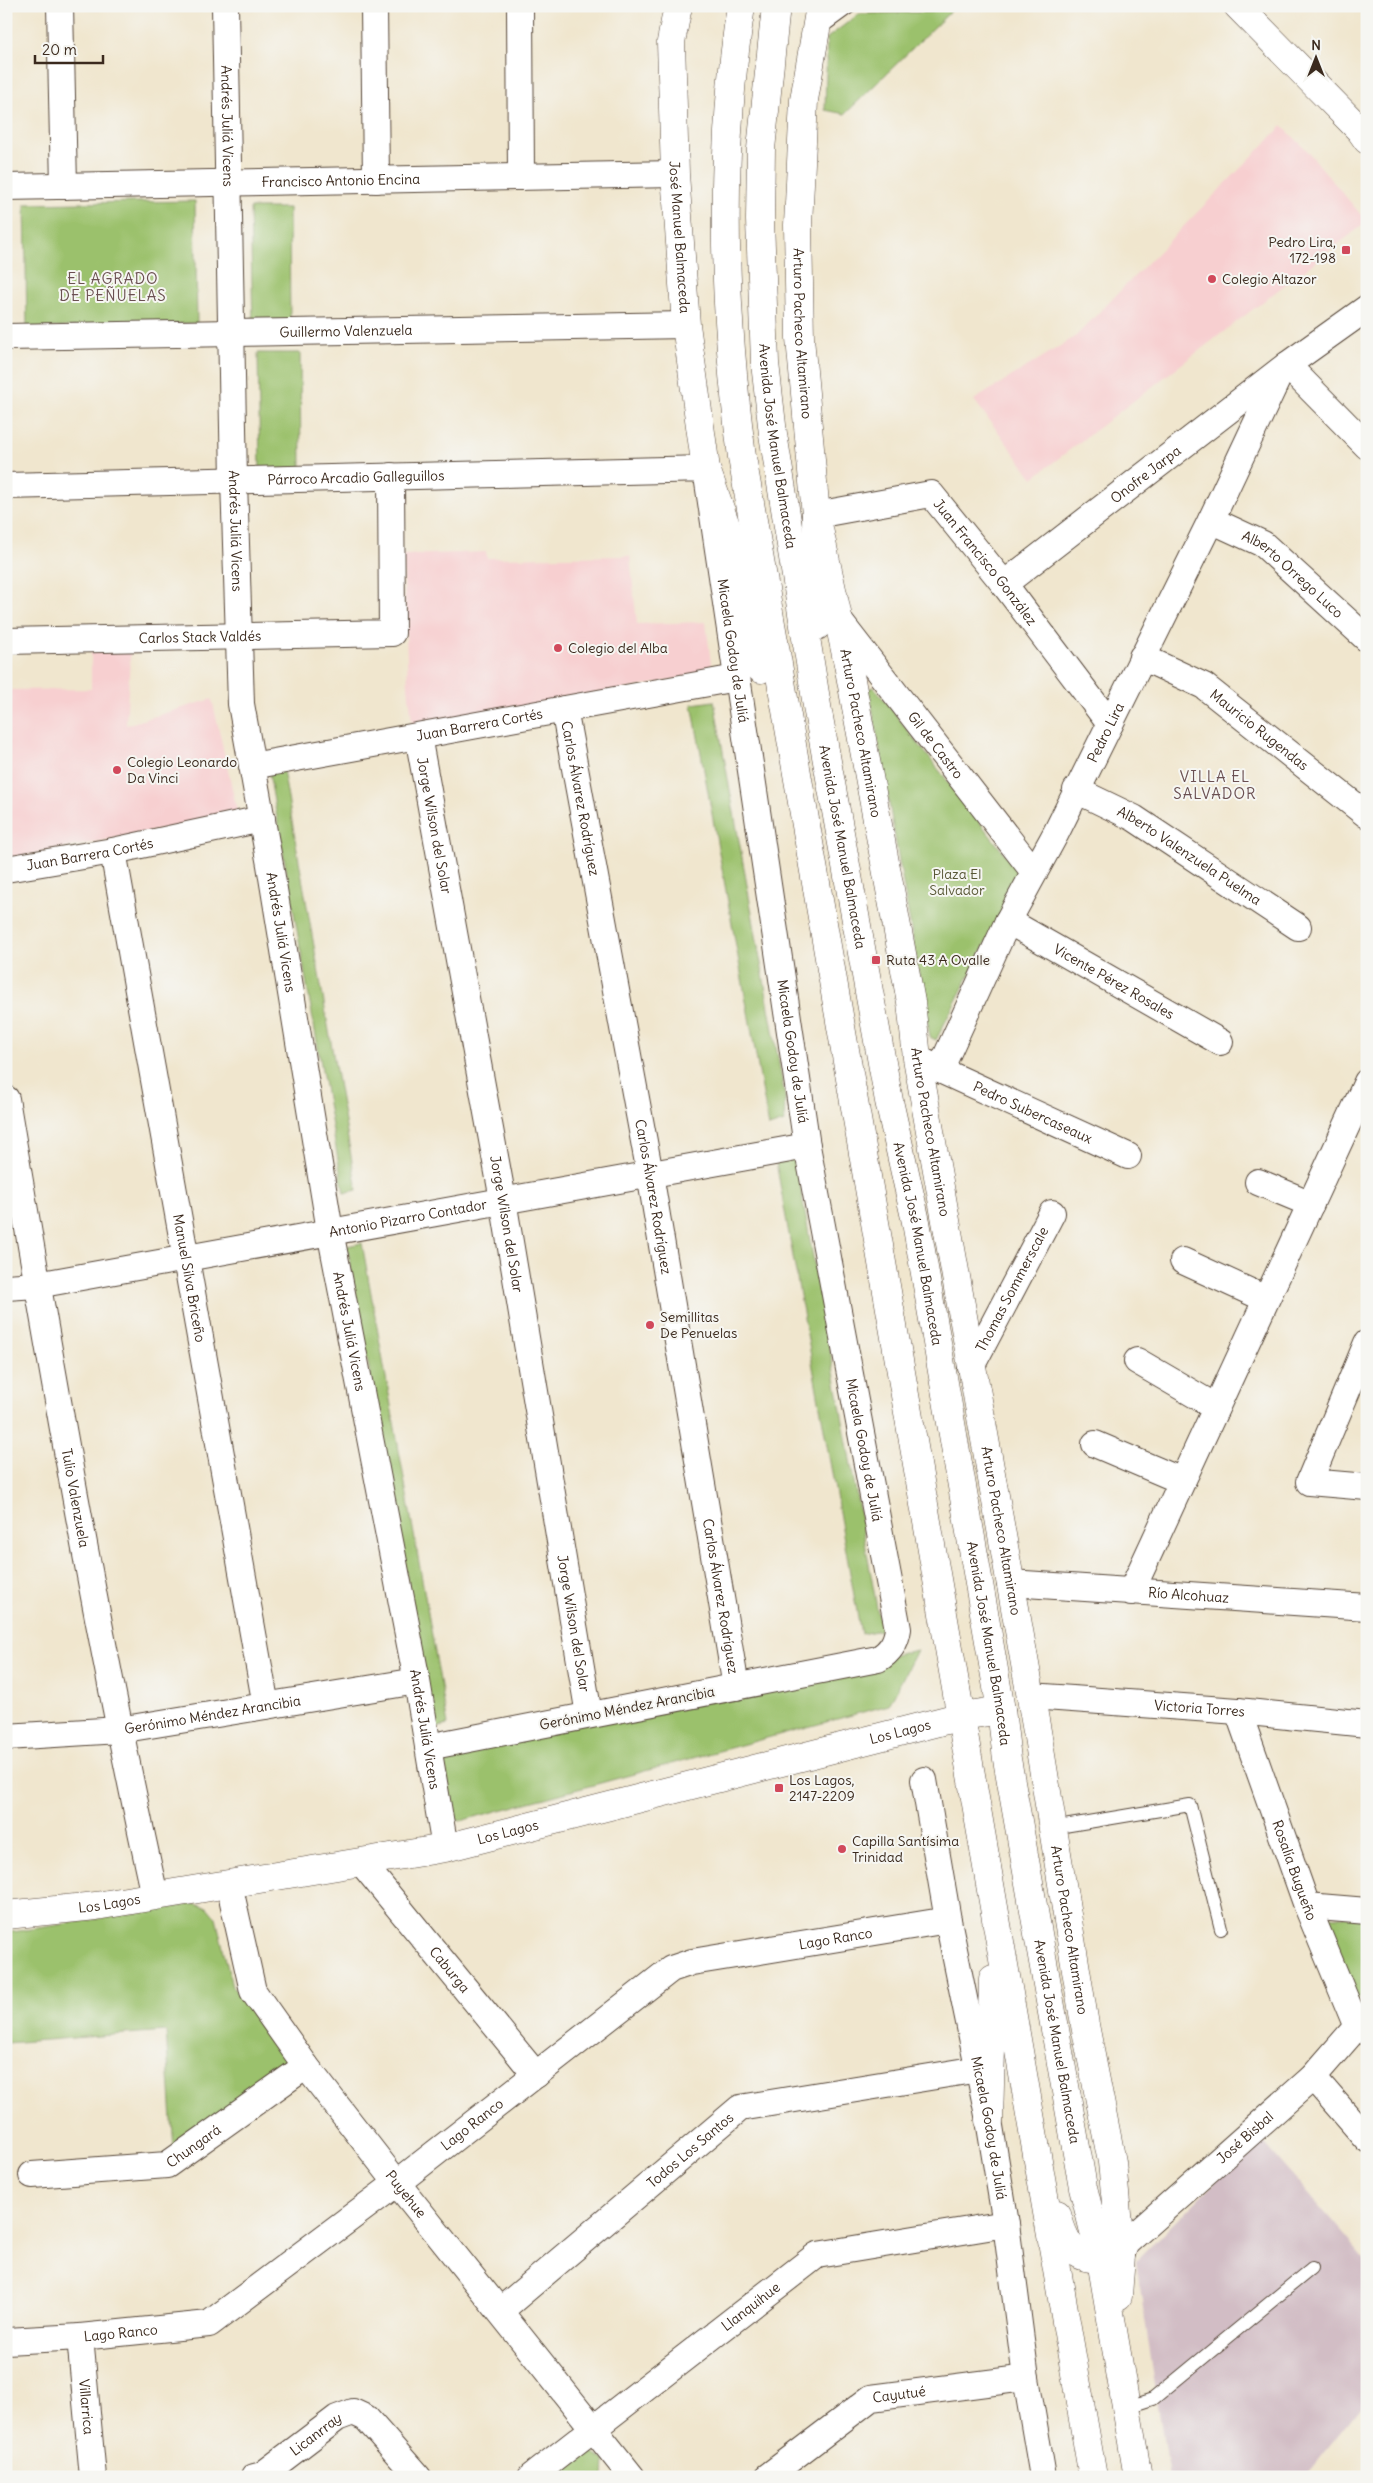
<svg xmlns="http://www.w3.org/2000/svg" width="1373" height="2483" viewBox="0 0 1373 2483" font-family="Delius,sans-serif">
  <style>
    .built { fill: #f7cfd0 }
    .industrial { fill: #d2bdc5 }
    .green { fill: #9bc16c; stroke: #6b7645 }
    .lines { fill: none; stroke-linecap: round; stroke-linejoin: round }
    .service-casing { stroke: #564638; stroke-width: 14 }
    .minor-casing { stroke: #564638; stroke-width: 28 }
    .tertiary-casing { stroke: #564638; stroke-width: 29 }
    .secondary-casing { stroke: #564638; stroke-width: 29 }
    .primary-casing { stroke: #564638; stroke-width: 29 }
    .service { stroke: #fff; stroke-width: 12 }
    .minor { stroke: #fff; stroke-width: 26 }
    .tertiary { stroke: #fff; stroke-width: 28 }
    .secondary { stroke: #fff; stroke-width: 28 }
    .primary { stroke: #fff; stroke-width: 28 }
    .poi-dot { fill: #d1495b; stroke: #f6f6f2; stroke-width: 2 }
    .labels { text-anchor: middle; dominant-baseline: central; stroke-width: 4; stroke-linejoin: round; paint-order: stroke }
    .street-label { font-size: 14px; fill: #3b2a1e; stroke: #f6f6f2 }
    .poi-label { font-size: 14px; fill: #3b2a1e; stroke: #f6f6f2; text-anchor: start }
    .park-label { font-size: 14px; fill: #585735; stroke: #f6f6f2 }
    .neighbourhood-label { font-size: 15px; letter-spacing: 1px; fill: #6b5052; stroke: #f6f6f2 }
  </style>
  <rect width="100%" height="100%" fill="#f6f6f2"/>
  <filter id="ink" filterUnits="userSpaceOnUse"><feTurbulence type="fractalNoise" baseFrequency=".02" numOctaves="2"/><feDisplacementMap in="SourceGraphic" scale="10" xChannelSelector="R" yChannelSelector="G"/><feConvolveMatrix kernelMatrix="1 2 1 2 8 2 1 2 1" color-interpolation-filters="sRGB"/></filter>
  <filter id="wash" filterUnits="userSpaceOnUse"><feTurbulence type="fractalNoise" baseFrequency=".0096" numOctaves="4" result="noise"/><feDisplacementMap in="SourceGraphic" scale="20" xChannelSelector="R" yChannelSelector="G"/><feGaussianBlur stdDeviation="1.12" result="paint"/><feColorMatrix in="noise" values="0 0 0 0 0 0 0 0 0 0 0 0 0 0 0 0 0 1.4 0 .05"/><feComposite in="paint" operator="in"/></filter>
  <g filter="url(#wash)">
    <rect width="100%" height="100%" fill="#f0e6ce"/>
    <g class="built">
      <path d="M 1282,126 L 1305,148 L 1367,222 L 1033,478 L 974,400 L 1076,336 Z"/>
      <path d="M 486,552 L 487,558 L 630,556 L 637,624 L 706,622 L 712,672 L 413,732 L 408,686 L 403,555 Z"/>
      <path d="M 131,641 L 126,725 L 212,699 L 238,815 L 6,859 L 6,690 L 91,689 L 91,643 Z"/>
    </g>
    <path class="industrial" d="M 1259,2137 L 1367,2261 L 1367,2399 L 1304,2477 L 1169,2477 L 1136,2261 Z"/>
    <g class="green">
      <path d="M 933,6 L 956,6 L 845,114 L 825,110 L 827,38 L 859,14 L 933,12 Z"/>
      <path d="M 195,201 L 197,323 L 27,328 L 25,204 Z"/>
      <path d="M 250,208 L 289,208 L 290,325 L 253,325 Z"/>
      <path d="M 258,353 L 300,353 L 301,471 L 260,472 Z"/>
      <path d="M 874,687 L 1021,875 L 936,1040 L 930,1037 L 869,689 Z"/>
      <path d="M 714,701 L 785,1097 L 784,1122 L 769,1127 L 692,704 Z"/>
      <path d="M 283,770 L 357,1190 L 344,1193 L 269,773 Z"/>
      <path d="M 795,1158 L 881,1630 L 861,1634 L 776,1162 Z"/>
      <path d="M 362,1243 L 448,1725 L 434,1728 L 347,1246 Z"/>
      <path d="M 917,1650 L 889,1705 L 460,1821 L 455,1819 L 443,1754 Z"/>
      <path d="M 194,1904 L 207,1907 L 216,1918 L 232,1986 L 292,2063 L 174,2150 L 166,2031 L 6,2043 L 6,1933 Z"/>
      <path d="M 1326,1916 L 1367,1919 L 1367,1988 L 1355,2003 L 1321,1927 Z"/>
      <path d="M 590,2451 L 605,2462 L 604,2477 L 544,2477 L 575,2452 Z"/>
    </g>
  </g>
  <g filter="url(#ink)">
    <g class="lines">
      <defs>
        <g id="service">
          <path d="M 818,30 L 851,6"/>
          <path d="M 1052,1828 L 1190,1805 L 1221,1929"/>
          <path d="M 1125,2408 L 1153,2399 L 1312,2268"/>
        </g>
        <g id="minor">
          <path d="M 60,6 L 64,186"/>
          <path id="s1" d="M 225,6 L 234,480 L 241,704 L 270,865 L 330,1231 L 417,1681 L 445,1848"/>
          <path d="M 374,6 L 376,180"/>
          <path d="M 520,6 L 521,177"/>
          <path id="s2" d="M 6,187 L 675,174"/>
          <path id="s3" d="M 6,337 L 686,325"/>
          <path d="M 1287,365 L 1367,446"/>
          <path id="s4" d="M 6,486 L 706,469 L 807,1146 L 898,1629 C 896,1643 890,1652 878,1659 L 428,1747"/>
          <path id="s5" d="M 816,515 L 931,494 L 1004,584 L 1110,724"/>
          <path id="s6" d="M 1211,520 L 1263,544 L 1367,639"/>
          <path id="s7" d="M 1004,584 L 1287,365 L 1367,308"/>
          <path id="s8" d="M 837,618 L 1034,872"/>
          <path id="s9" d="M 6,641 L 392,633 L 391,476"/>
          <path id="s10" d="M 1142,657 L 1204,686 L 1367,815"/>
          <path id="s11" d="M 564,709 L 650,1174 L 736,1687"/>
          <path id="s12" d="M 418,736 L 503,1200 L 589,1715"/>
          <path id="s13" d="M 252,766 L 736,678"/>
          <path id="s14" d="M 1076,790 L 1134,818 L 1298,927"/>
          <path id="s15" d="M 113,851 L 266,1706"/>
          <path id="s16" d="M 6,869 L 113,851 L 262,819"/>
          <path id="s17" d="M 1008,921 L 1220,1042"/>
          <path id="s18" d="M 917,1058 L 940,1070 L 1008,921 L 1056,833 L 1211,520 L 1281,371"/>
          <path id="s19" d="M 940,1070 L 1128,1156"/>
          <path id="s20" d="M 6,1099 C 51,1366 97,1632 155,1896"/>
          <path d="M 1258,1182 L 1311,1204"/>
          <path d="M 1183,1261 L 1266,1299"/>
          <path id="s21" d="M 6,1287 L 37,1285 L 807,1146"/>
          <path d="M 1367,1343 L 1309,1482 L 1367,1487"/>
          <path d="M 1137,1361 L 1216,1407"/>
          <path id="s22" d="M 971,1367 L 1052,1213"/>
          <path d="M 1095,1444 L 1182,1481"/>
          <path id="s23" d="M 1010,1583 L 1367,1607"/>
          <path d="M 1131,1592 L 1367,1082"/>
          <path id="s24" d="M 1031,1696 L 1238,1711 L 1367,1724"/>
          <path id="s25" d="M 1238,1711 L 1307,1906 L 1357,2027"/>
          <path id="s26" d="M 6,1737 L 119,1730 L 417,1681"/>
          <path id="s27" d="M 924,1780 L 948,1920 L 989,2120 L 1006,2224 L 1026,2378 L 1043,2477"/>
          <path id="s28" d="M 362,1863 L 536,2075"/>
          <path id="s29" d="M 229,1884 L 253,1991 L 306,2066 L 397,2183 L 632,2477"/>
          <path d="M 1307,1906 L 1367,1911"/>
          <path d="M 1313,2077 L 1367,2139"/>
          <path id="s30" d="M 32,2175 L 167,2165 L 306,2066"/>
          <path id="s31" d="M 1121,2255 L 1126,2243 L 1313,2077 L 1367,2015"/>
          <path id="s32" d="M 500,2311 L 740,2108 L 979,2069"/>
          <path id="s33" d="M 80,2337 L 93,2477"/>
          <path id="s34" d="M 6,2341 L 80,2337 L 209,2324 L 397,2183 L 671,1969 L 692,1962 L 948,1920"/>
          <path id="s35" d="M 254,2477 L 262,2475 L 337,2418 L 353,2412 L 366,2418 L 418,2477"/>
          <path id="s36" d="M 531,2477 L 817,2255 L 1006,2224"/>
          <path id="s37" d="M 767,2477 L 871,2398 L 1026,2378"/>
        </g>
        <g id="tertiary">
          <path id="s38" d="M 678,6 L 671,42 L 675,174 L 686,325 L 706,469"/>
          <path id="s39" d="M 820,6 L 804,100 L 798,225 L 800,338 L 816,515 L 848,664 L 911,1002 L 917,1058 L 1038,1737 L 1085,2025 L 1112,2162 L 1121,2255"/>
        </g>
        <g id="secondary">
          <path id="s40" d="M 6,1915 L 96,1906 L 445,1848 L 962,1716 L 1001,1710"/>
        </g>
        <g id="primary">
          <path d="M 741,6 C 718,155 723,309 742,457 L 1093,2477"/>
          <path id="s41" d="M 776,6 L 761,149 L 760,220 L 765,363 L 773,434 L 818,712 L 889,1101 L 916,1222 L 1001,1710 L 1007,1759 L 1083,2187 L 1101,2260 L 1138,2477"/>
          <path d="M 1238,6 L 1360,130 L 1367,140"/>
          <path d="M 706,469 L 730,537 L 761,669"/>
          <path d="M 816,515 L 817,626"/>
          <path d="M 989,2120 L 993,1979"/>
          <path d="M 1057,2214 C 1067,2253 1081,2266 1121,2255 L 1118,2296"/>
        </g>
      </defs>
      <use href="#service" class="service-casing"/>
      <use href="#minor" class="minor-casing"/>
      <use href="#tertiary" class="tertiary-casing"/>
      <use href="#secondary" class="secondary-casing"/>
      <use href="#primary" class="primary-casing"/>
      <use href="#service" class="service"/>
      <use href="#minor" class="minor"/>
      <use href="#tertiary" class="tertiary"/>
      <use href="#secondary" class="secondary"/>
      <use href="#primary" class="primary"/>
    </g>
  </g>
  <g class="poi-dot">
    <rect x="1341" y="245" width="10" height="10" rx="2.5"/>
    <circle cx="1212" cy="279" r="5"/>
    <circle cx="558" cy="648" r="5"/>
    <circle cx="117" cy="770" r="5"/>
    <rect x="871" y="955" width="10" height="10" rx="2.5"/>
    <circle cx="650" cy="1325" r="5"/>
    <rect x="774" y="1783" width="10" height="10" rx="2.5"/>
    <circle cx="842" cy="1849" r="5"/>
  </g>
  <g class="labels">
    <g class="street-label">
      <text stroke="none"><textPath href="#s1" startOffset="120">Andrés Juliá Vicens</textPath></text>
      <text stroke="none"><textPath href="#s2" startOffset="335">Francisco Antonio Encina</textPath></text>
      <text stroke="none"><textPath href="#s38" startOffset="232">José Manuel Balmaceda</textPath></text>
      <text stroke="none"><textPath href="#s3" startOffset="340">Guillermo Valenzuela</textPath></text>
      <text stroke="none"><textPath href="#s39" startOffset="329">Arturo Pacheco Altamirano</textPath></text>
      <text stroke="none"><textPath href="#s41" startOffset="442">Avenida José Manuel Balmaceda</textPath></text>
      <text stroke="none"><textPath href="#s7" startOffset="179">Onofre Jarpa</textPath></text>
      <text stroke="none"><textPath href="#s4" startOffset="350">Párroco Arcadio Galleguillos</textPath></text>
      <text stroke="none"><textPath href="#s1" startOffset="525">Andrés Juliá Vicens</textPath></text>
      <text stroke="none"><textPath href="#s5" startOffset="204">Juan Francisco González</textPath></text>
      <text stroke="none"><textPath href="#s6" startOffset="99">Alberto Orrego Luco</textPath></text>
      <text stroke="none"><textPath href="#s9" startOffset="194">Carlos Stack Valdés</textPath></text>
      <text stroke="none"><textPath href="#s4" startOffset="884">Micaela Godoy de Juliá</textPath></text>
      <text stroke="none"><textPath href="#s13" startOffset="231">Juan Barrera Cortés</textPath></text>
      <text stroke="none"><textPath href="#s10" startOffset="139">Mauricio Rugendas</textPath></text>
      <text stroke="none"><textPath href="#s18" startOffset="402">Pedro Lira</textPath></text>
      <text stroke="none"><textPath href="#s39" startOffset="734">Arturo Pacheco Altamirano</textPath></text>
      <text stroke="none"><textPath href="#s8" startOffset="161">Gil de Castro</textPath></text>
      <text stroke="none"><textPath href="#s11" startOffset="91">Carlos Álvarez Rodríguez</textPath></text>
      <text stroke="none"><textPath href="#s12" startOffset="91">Jorge Wilson del Solar</textPath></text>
      <text stroke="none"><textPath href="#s41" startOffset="848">Avenida José Manuel Balmaceda</textPath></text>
      <text stroke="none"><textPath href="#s16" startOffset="85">Juan Barrera Cortés</textPath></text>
      <text stroke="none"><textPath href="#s14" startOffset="131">Alberto Valenzuela Puelma</textPath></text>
      <text stroke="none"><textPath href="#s1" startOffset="930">Andrés Juliá Vicens</textPath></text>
      <text stroke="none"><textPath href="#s17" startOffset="122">Vicente Pérez Rosales</textPath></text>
      <text stroke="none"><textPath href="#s4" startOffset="1289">Micaela Godoy de Juliá</textPath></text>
      <text stroke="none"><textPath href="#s19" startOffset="102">Pedro Subercaseaux</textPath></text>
      <text stroke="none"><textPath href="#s39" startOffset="1139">Arturo Pacheco Altamirano</textPath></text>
      <text stroke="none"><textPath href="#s11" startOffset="496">Carlos Álvarez Rodríguez</textPath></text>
      <text stroke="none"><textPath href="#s21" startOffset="408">Antonio Pizarro Contador</textPath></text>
      <text stroke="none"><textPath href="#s12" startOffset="496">Jorge Wilson del Solar</textPath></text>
      <text stroke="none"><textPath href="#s41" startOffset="1252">Avenida José Manuel Balmaceda</textPath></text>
      <text stroke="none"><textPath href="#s15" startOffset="434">Manuel Silva Briceño</textPath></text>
      <text stroke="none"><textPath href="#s22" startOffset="88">Thomas Sommerscale</textPath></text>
      <text stroke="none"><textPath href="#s1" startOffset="1335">Andrés Juliá Vicens</textPath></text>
      <text stroke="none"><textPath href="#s4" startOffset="1694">Micaela Godoy de Juliá</textPath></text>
      <text stroke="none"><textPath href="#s20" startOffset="405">Tulio Valenzuela</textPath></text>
      <text stroke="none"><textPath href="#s39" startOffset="1544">Arturo Pacheco Altamirano</textPath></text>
      <text stroke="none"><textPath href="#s23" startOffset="179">Río Alcohuaz</textPath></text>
      <text stroke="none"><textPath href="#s11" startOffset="901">Carlos Álvarez Rodríguez</textPath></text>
      <text stroke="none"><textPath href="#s12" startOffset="901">Jorge Wilson del Solar</textPath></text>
      <text stroke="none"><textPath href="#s41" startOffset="1658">Avenida José Manuel Balmaceda</textPath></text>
      <text transform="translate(627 1708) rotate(-11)">Gerónimo Méndez Arancibia</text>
      <text stroke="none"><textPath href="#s24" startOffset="169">Victoria Torres</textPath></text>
      <text stroke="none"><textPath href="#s26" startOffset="208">Gerónimo Méndez Arancibia</textPath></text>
      <text stroke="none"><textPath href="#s1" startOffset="1740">Andrés Juliá Vicens</textPath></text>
      <text stroke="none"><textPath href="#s40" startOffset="914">Los Lagos</textPath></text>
      <text stroke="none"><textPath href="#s40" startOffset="509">Los Lagos</textPath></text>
      <text stroke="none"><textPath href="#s25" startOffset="169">Rosalía Bugueño</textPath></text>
      <text stroke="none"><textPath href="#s40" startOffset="104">Los Lagos</textPath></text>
      <text stroke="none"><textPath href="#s39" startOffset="1949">Arturo Pacheco Altamirano</textPath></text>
      <text stroke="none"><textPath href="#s34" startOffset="954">Lago Ranco</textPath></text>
      <text stroke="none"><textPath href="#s28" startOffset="138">Caburga</textPath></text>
      <text stroke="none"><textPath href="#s41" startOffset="2062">Avenida José Manuel Balmaceda</textPath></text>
      <text stroke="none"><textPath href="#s34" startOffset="534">Lago Ranco</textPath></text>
      <text stroke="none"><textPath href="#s27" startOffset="354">Micaela Godoy de Juliá</textPath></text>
      <text stroke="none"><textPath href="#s31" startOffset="172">José Bisbal</textPath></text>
      <text stroke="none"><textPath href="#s30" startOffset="168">Chungará</textPath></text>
      <text stroke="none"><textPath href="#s32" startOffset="249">Todos Los Santos</textPath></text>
      <text stroke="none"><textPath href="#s29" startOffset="364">Puyehue</textPath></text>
      <text stroke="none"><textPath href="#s36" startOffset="278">Llanquihue</textPath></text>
      <text stroke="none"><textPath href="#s34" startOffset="115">Lago Ranco</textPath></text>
      <text stroke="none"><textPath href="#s37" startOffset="159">Cayutué</textPath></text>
      <text stroke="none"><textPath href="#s33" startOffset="70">Villarrica</textPath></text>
      <text stroke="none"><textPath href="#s35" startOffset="76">Licanrray</textPath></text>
    </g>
    <g class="poi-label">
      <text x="1336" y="242" text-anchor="end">Pedro Lira,<tspan x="1336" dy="16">172-198</tspan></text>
      <text x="1222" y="279">Colegio Altazor</text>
      <text x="568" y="648">Colegio del Alba</text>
      <text x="127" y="762">Colegio Leonardo<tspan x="127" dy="16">Da Vinci</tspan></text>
      <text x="886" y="960">Ruta 43 A Ovalle</text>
      <text x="660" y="1317">Semillitas<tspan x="660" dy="16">De Penuelas</tspan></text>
      <text x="789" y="1780">Los Lagos,<tspan x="789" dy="16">2147-2209</tspan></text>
      <text x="852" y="1841">Capilla Santísima<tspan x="852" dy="16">Trinidad</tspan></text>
    </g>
    <g class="park-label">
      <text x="957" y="874">Plaza El<tspan x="957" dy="16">Salvador</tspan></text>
    </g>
    <g class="neighbourhood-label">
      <text x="113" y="278">EL AGRADO<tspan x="113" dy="17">DE PEÑUELAS</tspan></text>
      <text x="1215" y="776">VILLA EL<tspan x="1215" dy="17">SALVADOR</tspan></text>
    </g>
  </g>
  <rect width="1373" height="2483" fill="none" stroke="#f6f6f2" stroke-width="25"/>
  <g transform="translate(1316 58)" stroke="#f6f6f2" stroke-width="4" paint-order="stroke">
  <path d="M0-4L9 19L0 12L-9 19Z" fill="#3b2a1e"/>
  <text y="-8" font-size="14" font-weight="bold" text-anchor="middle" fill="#3b2a1e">N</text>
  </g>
  <path d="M35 55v8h68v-8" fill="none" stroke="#3b2a1e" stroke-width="2.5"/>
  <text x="42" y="55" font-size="15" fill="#3b2a1e" stroke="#f6f6f2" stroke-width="4" paint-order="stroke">20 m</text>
</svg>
